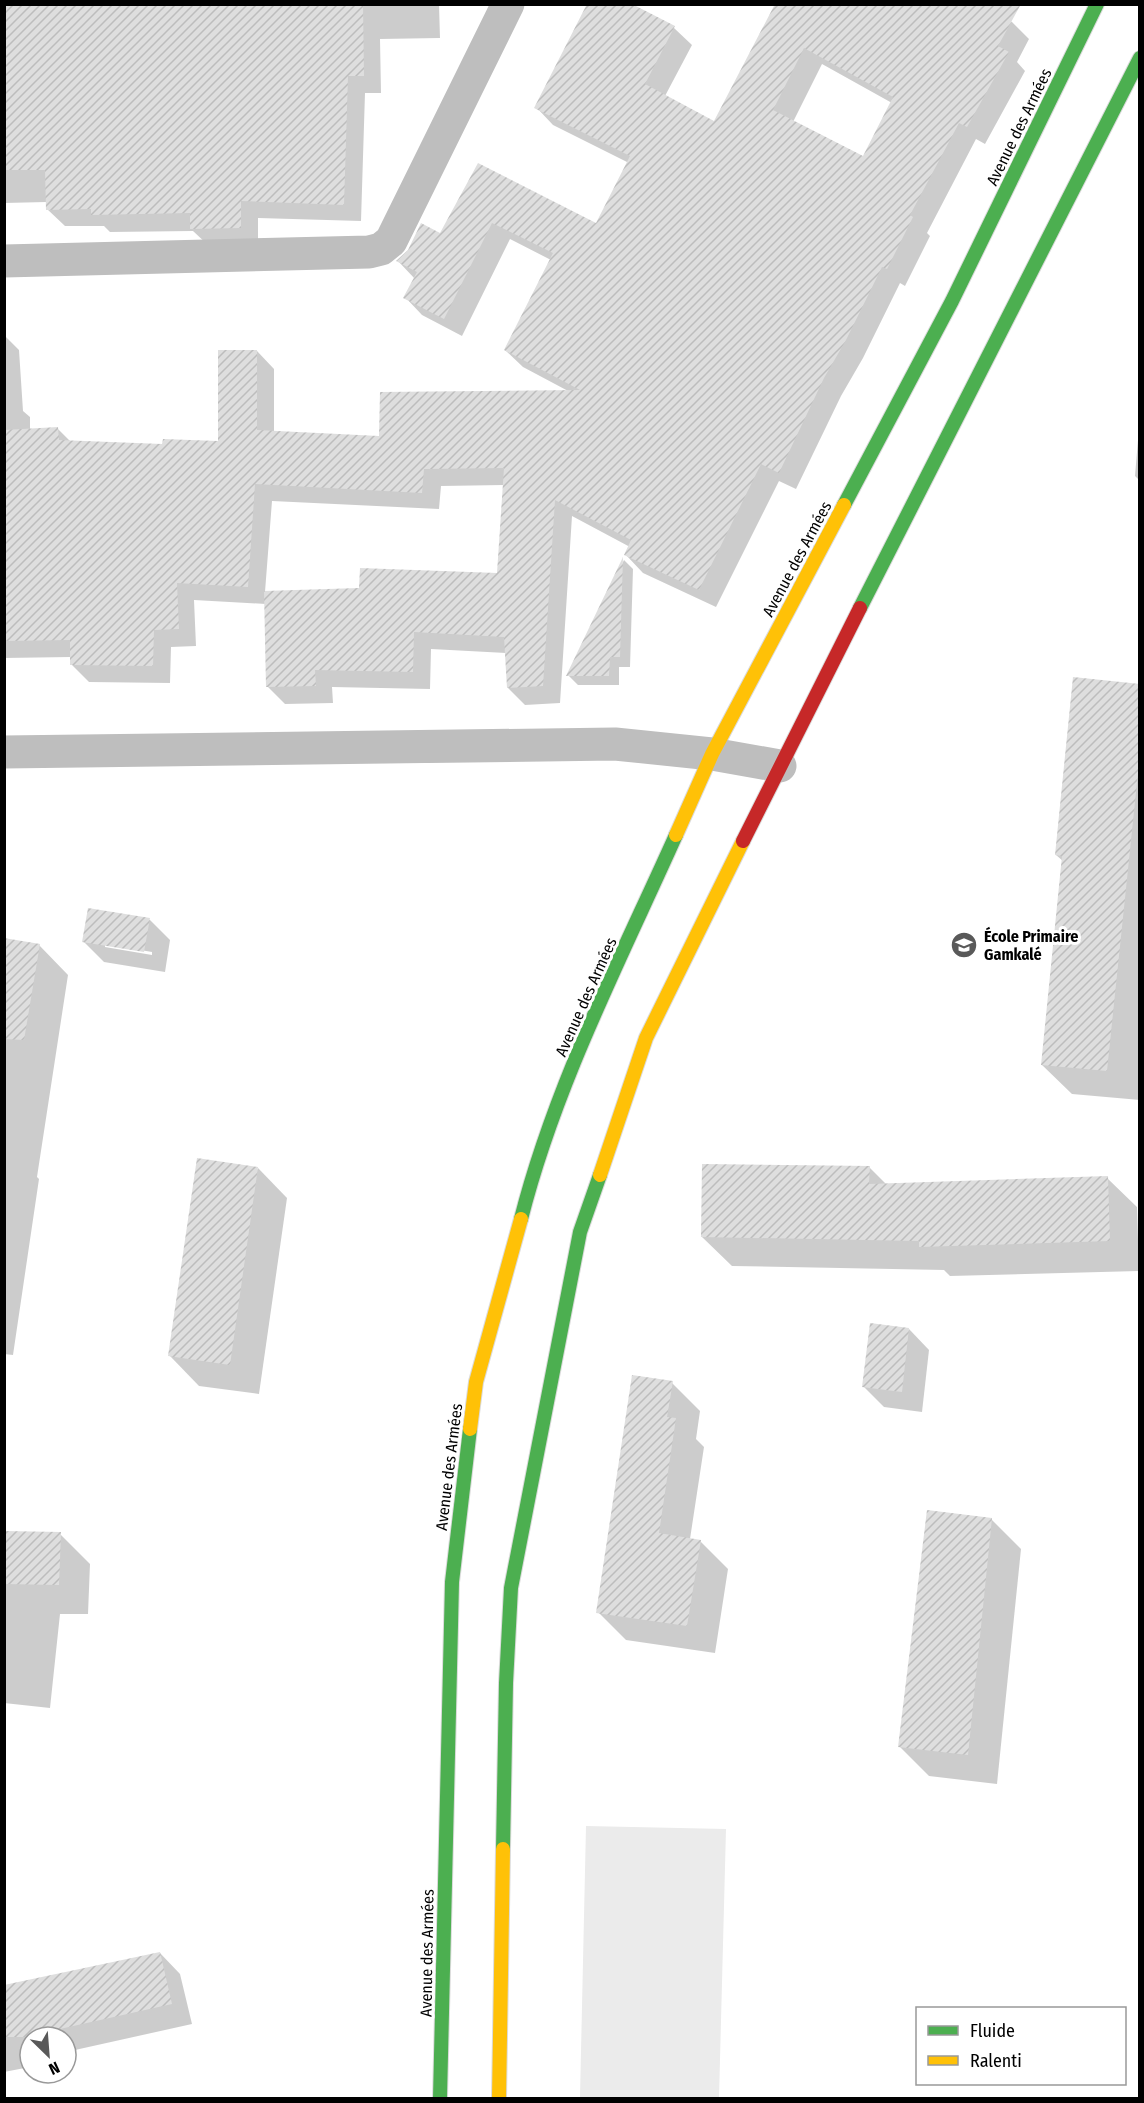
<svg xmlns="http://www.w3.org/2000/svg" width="1144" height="2103" viewBox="0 0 1144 2103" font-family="'Fira Sans Condensed',sans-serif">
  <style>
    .pitch { fill: #ebebeb }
    .shadow { fill: #0003; fill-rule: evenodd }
    .building { fill: url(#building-hatch); fill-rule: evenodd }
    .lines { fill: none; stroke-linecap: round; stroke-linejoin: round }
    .fast-casing { stroke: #dbdbdb; stroke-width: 16 }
    .slow-casing { stroke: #dbdbdb; stroke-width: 16 }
    .jam-casing { stroke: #dbdbdb; stroke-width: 16 }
    .street { stroke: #bebebe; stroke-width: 33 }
    .fast { stroke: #4caf50; stroke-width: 14 }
    .slow { stroke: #ffc107; stroke-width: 14 }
    .jam { stroke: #c62828; stroke-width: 14 }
    .labels { text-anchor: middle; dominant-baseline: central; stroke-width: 6; stroke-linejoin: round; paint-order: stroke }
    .street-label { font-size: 16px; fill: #000; stroke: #fff }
    .poi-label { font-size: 16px; font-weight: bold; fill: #000; stroke: #fff; text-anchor: start }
  </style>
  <defs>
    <pattern id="building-hatch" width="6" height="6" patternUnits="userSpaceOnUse" patternTransform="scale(1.5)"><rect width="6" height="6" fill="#dedede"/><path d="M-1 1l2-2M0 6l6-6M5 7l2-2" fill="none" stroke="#bdbdbd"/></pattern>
  </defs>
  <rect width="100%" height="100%" fill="#fff"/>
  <path class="pitch" d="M 586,1826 L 726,1829 L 719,2098 L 580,2097 Z"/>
  <g class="shadow">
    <path d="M 4,4 L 439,4 L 440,38 L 380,39 L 381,93 L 365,93 L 361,221 L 258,218 L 258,245 L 209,246 L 193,231 L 110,232 L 104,226 L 65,226 L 47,209 L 47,202 L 4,203 Z"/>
    <path d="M 777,4 L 979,4 L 1012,22 L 1029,39 L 1017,62 L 1025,71 L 985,144 L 976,139 L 927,233 L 930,236 L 905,286 L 900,283 L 863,358 L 841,396 L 796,489 L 779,481 L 716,607 L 643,573 L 626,555 L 630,547 L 572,516 L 560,703 L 525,705 L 508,688 L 506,653 L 431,649 L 430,689 L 332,687 L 333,703 L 285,704 L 268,687 L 266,604 L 194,600 L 196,646 L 171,647 L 170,683 L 89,682 L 71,664 L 71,657 L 4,658 L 4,335 L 19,350 L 23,411 L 30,417 L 30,430 L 57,428 L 71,442 L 164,446 L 220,443 L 257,351 L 274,369 L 274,432 L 381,438 L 570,392 L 523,367 L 505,350 L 551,260 L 510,239 L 462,336 L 422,315 L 405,297 L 415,279 L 398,261 L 441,235 L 478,165 L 597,225 L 629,163 L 553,125 L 536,107 L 674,28 L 692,45 L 665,96 L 715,123 ZM 822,64 L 892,103 L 864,158 L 793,122 ZM 504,485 L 498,575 L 361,589 L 265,592 L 272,501 L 439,509 L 441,486 Z"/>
    <path d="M 1140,416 L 1140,481 L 1135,476 Z"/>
    <path d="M 624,560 L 633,569 L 630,667 L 619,667 L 619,685 L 578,685 L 568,675 Z"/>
    <path d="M 1140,685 L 1140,1100 L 1072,1094 L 1042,1065 L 1063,861 L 1056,855 Z"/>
    <path d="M 89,909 L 150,920 L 170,940 L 165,972 L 104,962 L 83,941 ZM 105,944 L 152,952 L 152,955 L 105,947 Z"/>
    <path d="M 4,940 L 39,945 L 68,975 L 37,1177 L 39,1179 L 13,1355 L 4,1354 Z"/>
    <path d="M 869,1167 L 886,1184 L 1107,1178 L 1137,1207 L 1139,1271 L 950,1276 L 944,1270 L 732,1266 L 702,1237 Z"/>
    <path d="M 258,1168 L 287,1198 L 259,1394 L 199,1386 L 170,1356 Z"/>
    <path d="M 909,1329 L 929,1350 L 922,1412 L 884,1407 L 864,1387 Z"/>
    <path d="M 672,1383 L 700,1411 L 696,1439 L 704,1447 L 690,1539 L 700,1541 L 728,1569 L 715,1653 L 626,1640 L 598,1612 Z"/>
    <path d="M 991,1519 L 1021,1549 L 997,1784 L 929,1776 L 899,1746 Z"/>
    <path d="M 4,1533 L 60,1534 L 90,1564 L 88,1614 L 60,1614 L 50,1708 L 4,1703 Z"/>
    <path d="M 160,1953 L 180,1974 L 192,2024 L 66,2052 L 66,2037 L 30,2037 L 30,2067 L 4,2072 L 4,1986 Z"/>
  </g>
  <g class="building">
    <path d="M 4,4 L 363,4 L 364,76 L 348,76 L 344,205 L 241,201 L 241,228 L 190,229 L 190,213 L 91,215 L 91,209 L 46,210 L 45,170 L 4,170 Z"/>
    <path d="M 587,4 L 632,4 L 675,26 L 645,84 L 714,121 L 775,4 L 1021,4 L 998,46 L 1009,52 L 967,127 L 959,123 L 910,215 L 913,217 L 887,269 L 882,267 L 846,340 L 824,378 L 779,473 L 761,464 L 699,590 L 624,555 L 631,540 L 555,500 L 543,686 L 507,688 L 504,637 L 414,632 L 413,672 L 315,670 L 316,686 L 266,687 L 264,591 L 359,588 L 360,568 L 497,573 L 504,468 L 424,469 L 422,493 L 255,484 L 248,587 L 177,583 L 179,629 L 154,630 L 153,666 L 70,665 L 70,640 L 4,641 L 4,430 L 58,427 L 59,440 L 162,444 L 163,439 L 218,441 L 218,350 L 257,350 L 257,430 L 379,436 L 380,392 L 580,390 L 504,350 L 553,253 L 492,223 L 444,319 L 403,298 L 417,272 L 396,261 L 408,250 L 421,223 L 440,233 L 478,163 L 596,223 L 630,156 L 534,108 ZM 804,48 L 893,97 L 863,156 L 773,110 Z"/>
    <path d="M 623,557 L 620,657 L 610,657 L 609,676 L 566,676 Z"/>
    <path d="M 1073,677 L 1140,684 L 1140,754 L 1107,1071 L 1041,1065 L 1062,856 L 1055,855 Z"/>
    <path d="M 88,908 L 150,918 L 144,952 L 82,942 Z"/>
    <path d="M 4,938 L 40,944 L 24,1040 L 4,1039 Z"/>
    <path d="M 197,1158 L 258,1167 L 230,1365 L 168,1356 Z"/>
    <path d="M 702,1164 L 870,1166 L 869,1184 L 1108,1176 L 1110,1241 L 919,1247 L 919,1241 L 701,1237 Z"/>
    <path d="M 870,1323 L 909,1328 L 902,1392 L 862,1387 Z"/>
    <path d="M 632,1375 L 673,1381 L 667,1417 L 676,1418 L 659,1533 L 701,1540 L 687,1626 L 596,1613 Z"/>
    <path d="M 927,1510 L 992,1518 L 968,1755 L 898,1747 Z"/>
    <path d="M 4,1531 L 61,1532 L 59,1585 L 4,1584 Z"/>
    <path d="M 160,1952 L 172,2004 L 24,2037 L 4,2037 L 4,1985 Z"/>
  </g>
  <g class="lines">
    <defs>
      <g id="fast">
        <path d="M 844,505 L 952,301 L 1097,4"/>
        <path d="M 860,608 L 1140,58"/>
        <path d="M 521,1219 C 555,1085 620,960 676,835"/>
        <path d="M 503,1849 L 506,1683 L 511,1588 L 580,1232 L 600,1175"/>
        <path d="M 440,2098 L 452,1582 L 470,1429"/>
      </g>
      <g id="slow">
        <path d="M 676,835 L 712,754 L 844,505"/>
        <path d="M 600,1175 L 646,1038 L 743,841"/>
        <path d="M 470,1429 L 476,1382 L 521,1219"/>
        <path d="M 499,2098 L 503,1849"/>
      </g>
      <path id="jam" d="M 743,841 L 860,608"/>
    </defs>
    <use href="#fast" class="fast-casing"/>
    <use href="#slow" class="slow-casing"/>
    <use href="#jam" class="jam-casing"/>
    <g class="street">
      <path d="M 4,261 L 369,252 L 381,249 L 391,241 L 508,4"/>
      <path d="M 4,752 L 615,744 L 712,754 L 780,766"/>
    </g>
    <use href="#fast" class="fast"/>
    <use href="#slow" class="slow"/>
    <use href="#jam" class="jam"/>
  </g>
  <defs>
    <symbol id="school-disc" viewBox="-11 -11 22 22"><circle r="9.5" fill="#595959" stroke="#fff"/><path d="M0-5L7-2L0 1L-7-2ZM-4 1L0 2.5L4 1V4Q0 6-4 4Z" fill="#fff"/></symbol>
  </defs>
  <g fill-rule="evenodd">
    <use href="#school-disc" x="949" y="930" width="30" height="30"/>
  </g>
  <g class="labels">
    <g class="street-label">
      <text transform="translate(1019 127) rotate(-64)">Avenue des Armées</text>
      <text transform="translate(797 559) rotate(-62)">Avenue des Armées</text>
      <text transform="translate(586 997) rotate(-66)">Avenue des Armées</text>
      <text transform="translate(449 1467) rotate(-83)">Avenue des Armées</text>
      <text transform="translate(427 1953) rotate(-89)">Avenue des Armées</text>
    </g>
    <g class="poi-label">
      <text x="984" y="936">École Primaire<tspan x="984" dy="18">Gamkalé</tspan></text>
    </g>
  </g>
  <rect width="1144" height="2103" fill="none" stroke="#000000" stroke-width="12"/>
  <rect x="916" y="2007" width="210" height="78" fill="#ffffff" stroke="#999999" stroke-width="1.5"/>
  <rect x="928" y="2026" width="30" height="9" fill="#4caf50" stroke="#999999" stroke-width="1.5"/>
  <text x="970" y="2037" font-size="18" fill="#000000">Fluide</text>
  <rect x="928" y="2056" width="30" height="9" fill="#ffc107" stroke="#999999" stroke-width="1.5"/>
  <text x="970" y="2067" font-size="18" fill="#000000">Ralenti</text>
  <g transform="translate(48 2055) rotate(155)"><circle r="28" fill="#ffffff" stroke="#999999" stroke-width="1.5"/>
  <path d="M0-4.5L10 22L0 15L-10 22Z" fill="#595959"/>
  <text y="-9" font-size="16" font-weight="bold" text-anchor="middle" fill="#000000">N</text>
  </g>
</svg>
